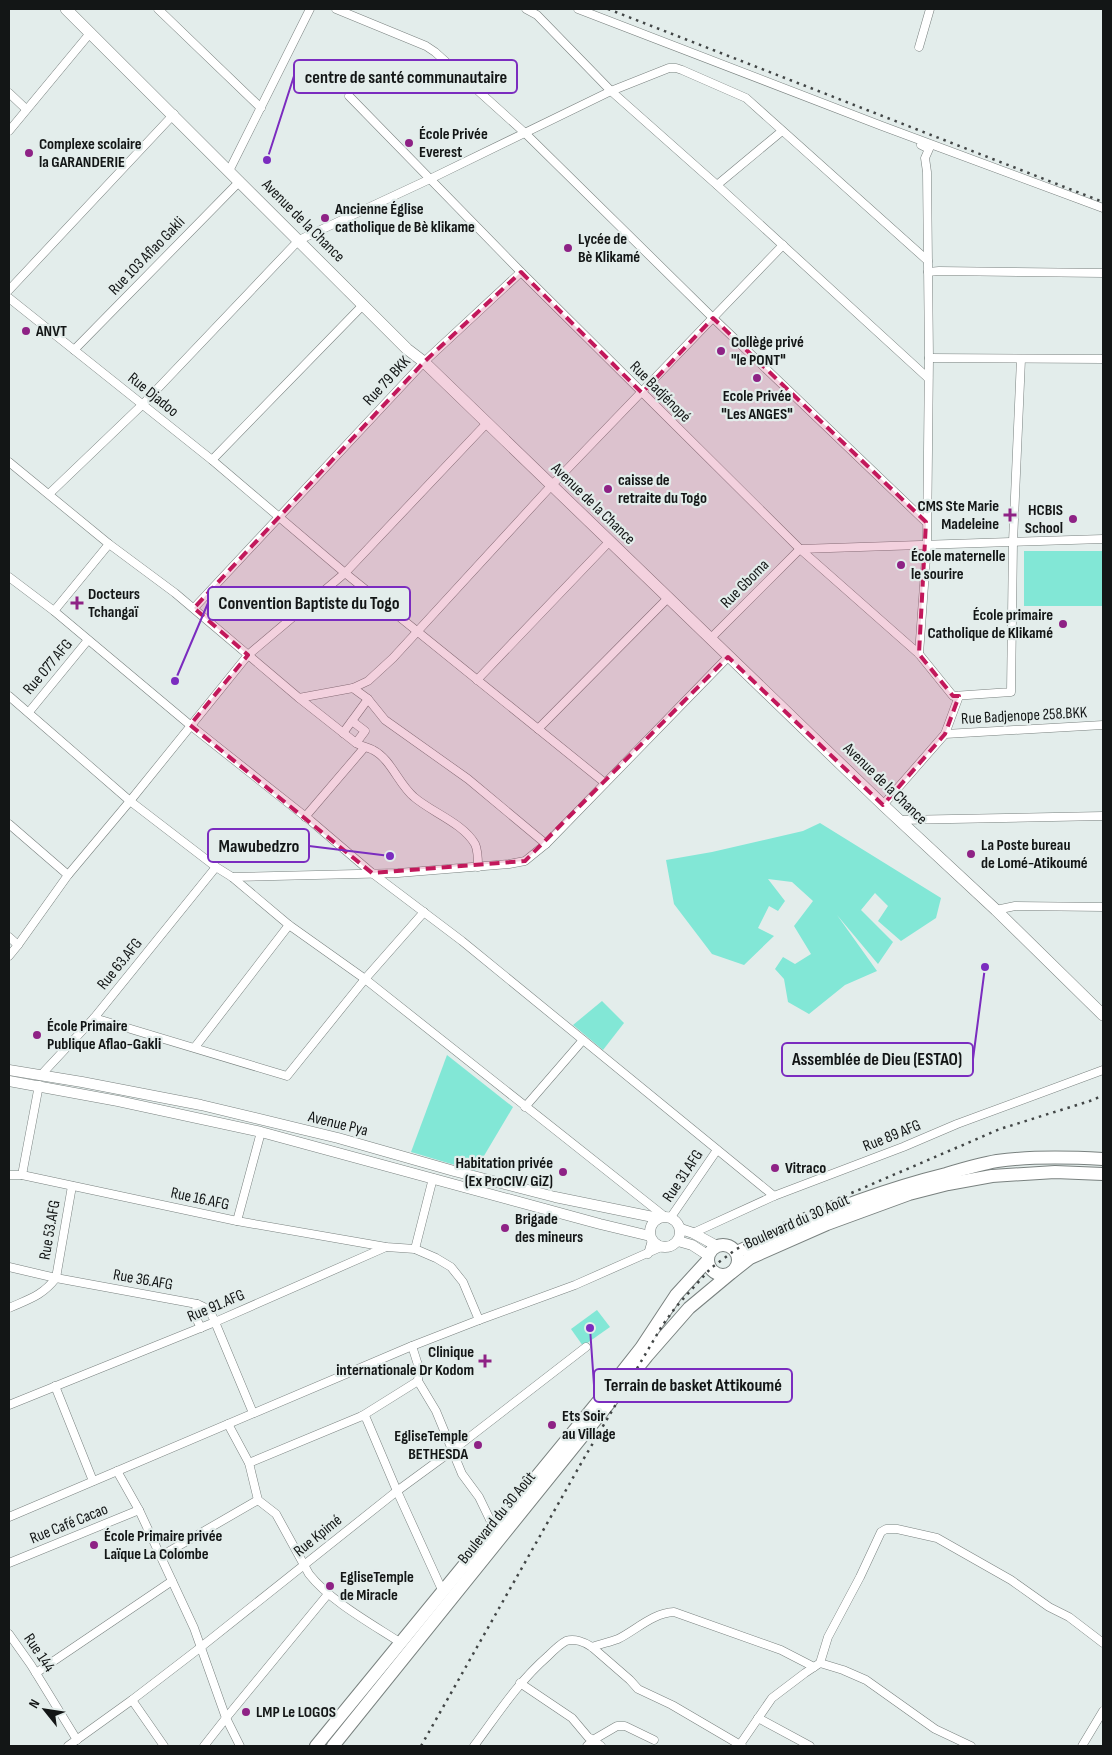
<svg xmlns="http://www.w3.org/2000/svg" width="1112" height="1755" viewBox="0 0 1112 1755" font-family="'Sofia Sans Condensed',sans-serif">
  <style>
    .green { fill: #82e7d6 }
    .lines { fill: none; stroke-linecap: round; stroke-linejoin: round }
    .minor-casing { stroke: #79817f; stroke-width: 9 }
    .secondary-casing { stroke: #79817f; stroke-width: 11 }
    .primary-casing { stroke: #79817f; stroke-width: 12 }
    .trunk-casing { stroke: #79817f; stroke-width: 14 }
    .minor { stroke: #fff; stroke-width: 8 }
    .secondary { stroke: #fff; stroke-width: 10 }
    .primary { stroke: #fff; stroke-width: 11 }
    .trunk { stroke: #fff; stroke-width: 12 }
    .rail { stroke: #424646; stroke-width: 2.5; stroke-dasharray: 2.5 5; stroke-linecap: butt }
    .marked { fill: #c2185b; fill-opacity: 0.2; stroke: #c2185b; stroke-width: 4; stroke-dasharray: 10 6; stroke-linejoin: round }
    .poi-dot { fill: #8e2285; stroke: #e3edeb; stroke-width: 2 }
    .labels { text-anchor: middle; dominant-baseline: central; stroke-width: 4.5; stroke-linejoin: round; paint-order: stroke }
    .poi-label { font-size: 16px; font-weight: bold; fill: #131616; stroke: #e3edeb; text-anchor: start }
    .street-label { font-size: 16px; fill: #131616; stroke: #e3edeb }
    .leader { fill: none; stroke: #7b2cbf; stroke-width: 2 }
    .callout-dot { fill: #7b2cbf; stroke: #e3edeb; stroke-width: 2 }
    .callout { fill: #e3edeb; stroke: #7b2cbf; stroke-width: 2 }
    .callout-label { font-size: 18px; text-anchor: middle; font-weight: bold; fill: #131616 }
  </style>
  <rect width="100%" height="100%" fill="#e3edeb"/>
  <g class="green">
    <rect x="1024" y="551" width="79" height="55"/>
    <path d="M 820,823 L 941,898 L 936,918 L 901,941 L 878,921 L 888,906 L 875,893 L 861,910 L 893,942 L 878,964 L 837,915 L 877,971 L 845,985 L 809,1014 L 788,1002 L 784,979 L 775,969 L 783,957 L 795,964 L 811,954 L 794,926 L 813,901 L 792,882 L 768,879 L 785,901 L 778,911 L 769,906 L 758,928 L 774,936 L 744,965 L 712,954 L 674,904 L 666,860 L 712,852 L 803,831 Z"/>
    <path d="M 602,1001 L 624,1023 L 603,1050 L 573,1025 Z"/>
    <path d="M 447,1055 L 513,1107 L 475,1171 L 411,1152 Z"/>
    <path d="M 597,1310 L 610,1327 L 583,1346 L 571,1329 Z"/>
  </g>
  <g class="lines">
    <defs>
      <g id="minor">
        <path d="M 158,9 L 261,108"/>
        <path d="M 336,9 L 426,46 L 435,52 L 525,133 L 713,318 L 926,522"/>
        <path d="M 526,9 L 537,15 L 611,91 L 717,185 L 928,378"/>
        <path d="M 578,9 L 882,126 L 1103,208"/>
        <path d="M 919,47 L 930,9"/>
        <path d="M 9,93 L 26,109"/>
        <path d="M 349,96 L 521,272 L 800,549 L 919,654 L 953,696 L 1011,692 L 1013,542 L 1021,359"/>
        <path d="M 9,131 L 91,32"/>
        <path d="M 229,171 L 310,9"/>
        <path d="M 717,185 L 782,131"/>
        <path d="M 928,272 L 939,271 L 1103,273"/>
        <path d="M 9,290 L 174,114"/>
        <path d="M 9,298 L 212,460 L 345,573 L 605,783"/>
        <path d="M 74,350 L 240,181"/>
        <path d="M 929,358 L 1103,359"/>
        <path d="M 212,460 L 363,305"/>
        <path d="M 9,462 L 109,544 L 175,593 L 299,698 L 353,688 L 368,681 L 393,658 L 551,486 L 783,245"/>
        <path d="M 49,494 L 143,404 L 299,240 L 430,179 L 611,91 L 669,68 L 676,68 L 682,70 L 746,98 L 928,261"/>
        <path d="M 9,577 L 54,611 L 190,725 L 311,821 L 372,873 L 462,941 L 774,1196"/>
        <path d="M 194,608 L 424,362 L 521,272"/>
        <path d="M 54,611 L 109,544"/>
        <path d="M 710,639 L 800,549 L 1103,539"/>
        <path d="M 919,654 L 927,544 L 929,358 L 927,172 L 925,158 L 929,149 L 921,145"/>
        <path d="M 477,680 L 609,542"/>
        <path d="M 353,688 L 368,699 L 385,720 L 468,779 L 546,844"/>
        <path d="M 9,696 L 130,801 L 216,867 L 232,877 L 289,925 L 365,979 L 664,1216"/>
        <path d="M 299,698 L 356,743 C 362,747 368,747 373,750 C 391,759 399,785 414,797 C 431,812 463,823 475,844 C 478,850 478,860 478,867"/>
        <path d="M 29,712 L 88,640"/>
        <path d="M 352,721 L 365,731 L 356,743"/>
        <path d="M 538,729 L 667,599"/>
        <path d="M 343,733 L 368,699"/>
        <path d="M 945,734 L 1103,725"/>
        <path d="M 883,805 L 945,734 L 959,696"/>
        <path d="M 305,817 L 364,748"/>
        <path d="M 899,820 L 1103,816"/>
        <path d="M 9,824 L 68,875"/>
        <path d="M 232,877 L 398,873 L 509,864 L 525,861 L 546,844 L 728,657"/>
        <path d="M 996,910 L 1015,906 L 1103,907"/>
        <path d="M 9,937 L 18,945"/>
        <path d="M 9,956 L 18,945 L 68,875 L 130,801 L 248,655 L 345,573 L 486,424"/>
        <path d="M 94,1018 L 287,1076 L 365,979 L 424,912"/>
        <path d="M 195,1047 L 289,925"/>
        <path d="M 41,1075 L 94,1018 L 216,867"/>
        <path d="M 525,1107 L 583,1040"/>
        <path d="M 9,1175 L 22,1175 L 237,1221 L 386,1247 L 415,1249 L 436,1258 L 451,1267 L 463,1282 L 479,1320"/>
        <path d="M 22,1175 L 39,1085"/>
        <path d="M 671,1217 L 717,1150"/>
        <path d="M 237,1221 L 261,1132"/>
        <path d="M 693,1233 L 774,1196 L 903,1147 L 957,1124 L 1103,1070"/>
        <path d="M 415,1249 L 433,1178"/>
        <path d="M 648,1254 L 652,1240"/>
        <path d="M 9,1267 L 56,1278 L 197,1304 C 208,1308 211,1312 215,1322 L 253,1413"/>
        <path d="M 197,1304 L 195,1316 L 201,1328"/>
        <path d="M 9,1308 C 29,1299 42,1296 56,1278 L 72,1186"/>
        <path d="M 412,1346 L 419,1368 L 418,1381 L 436,1411 L 462,1474 L 479,1497 L 494,1528"/>
        <path d="M 55,1386 L 93,1481"/>
        <path d="M 9,1405 L 215,1322 L 386,1247"/>
        <path d="M 362,1416 L 366,1418 L 397,1491 L 443,1592"/>
        <path d="M 228,1424 L 249,1463 L 258,1500 L 276,1514 L 309,1574 C 330,1601 372,1624 401,1643"/>
        <path d="M 249,1463 L 362,1416 L 418,1381"/>
        <path d="M 117,1471 L 139,1510 L 194,1628 L 226,1718 L 240,1746"/>
        <path d="M 9,1517 L 412,1346 L 479,1320 L 575,1285 L 661,1247"/>
        <path d="M 161,1556 L 258,1500"/>
        <path d="M 9,1563 L 139,1510"/>
        <path d="M 9,1634 L 31,1665 L 77,1740"/>
        <path d="M 592,1647 C 600,1644 610,1642 618,1639 C 636,1630 653,1613 674,1612 L 781,1650 L 814,1667"/>
        <path d="M 820,1663 L 843,1670 L 866,1680 L 935,1729 L 971,1746"/>
        <path d="M 36,1673 L 172,1581"/>
        <path d="M 520,1683 L 572,1718 L 588,1737 L 593,1740 L 617,1726 L 625,1726 L 654,1740"/>
        <path d="M 132,1700 L 164,1746"/>
        <path d="M 758,1718 L 810,1746"/>
        <path d="M 68,1746 L 132,1700 L 201,1647 L 397,1491 L 453,1450 L 586,1347"/>
        <path d="M 204,1746 L 226,1718 L 328,1594"/>
        <path d="M 474,1746 C 497,1715 518,1682 548,1656 C 553,1651 560,1644 566,1641 C 574,1638 585,1642 592,1647 L 630,1680 L 638,1689 L 672,1705 L 742,1746"/>
        <path d="M 587,1746 L 593,1740 L 601,1746"/>
        <path d="M 739,1746 L 772,1698 L 805,1673 L 820,1663 L 828,1637 L 860,1577 L 881,1532 L 886,1529 L 897,1529 L 937,1538 L 1011,1580 L 1049,1607 L 1069,1617 L 1103,1643"/>
        <path d="M 1082,1746 L 1103,1711"/>
      </g>
      <g id="secondary">
        <path d="M 9,1070 L 82,1082 L 201,1105 L 338,1138 L 454,1171 L 555,1197 L 658,1218"/>
        <path d="M 9,1081 L 118,1101 L 261,1132 L 600,1224 L 650,1236"/>
        <circle cx="665" cy="1232" r="15"/>
        <path d="M 681,1229 L 693,1233 L 717,1246"/>
        <path d="M 678,1241 L 692,1245 L 709,1256"/>
      </g>
      <path id="primary" d="M 66,9 L 407,349 L 424,362 L 883,805 L 996,910 L 1103,1015"/>
      <g id="trunk">
        <circle cx="723" cy="1260" r="15"/>
        <path d="M 737,1252 C 804,1220 873,1192 946,1174 C 963,1169 980,1164 997,1161 C 1032,1156 1068,1157 1103,1159"/>
        <path d="M 316,1746 L 619,1376 L 641,1348 L 676,1295 L 708,1260"/>
        <path d="M 333,1746 L 647,1356 L 689,1308 L 731,1273 L 750,1258 L 827,1224 L 909,1194 L 948,1184 L 992,1176 L 1055,1172 L 1103,1174"/>
      </g>
    </defs>
    <use href="#minor" class="minor-casing"/>
    <use href="#secondary" class="secondary-casing"/>
    <use href="#primary" class="primary-casing"/>
    <use href="#trunk" class="trunk-casing"/>
    <use href="#minor" class="minor"/>
    <use href="#secondary" class="secondary"/>
    <use href="#primary" class="primary"/>
    <use href="#trunk" class="trunk"/>
    <g class="rail">
      <path d="M 608,9 L 1103,202"/>
      <path d="M 421,1746 L 583,1460 L 662,1326 L 675,1308 L 711,1268 L 735,1250 L 791,1219 L 1000,1129 L 1093,1100 L 1103,1095"/>
    </g>
  </g>
  <path class="marked" d="M 521,272 L 642,393 L 713,318 L 926,522 L 919,654 L 953,696 L 959,696 L 945,734 L 883,805 L 728,657 L 525,861 L 372,873 L 190,725 L 248,655 L 194,608 L 424,362 Z"/>
  <g class="poi-dot">
    <circle cx="409" cy="143" r="5"/>
    <circle cx="29" cy="153" r="5"/>
    <circle cx="325" cy="218" r="5"/>
    <circle cx="568" cy="248" r="5"/>
    <circle cx="26" cy="331" r="5"/>
    <circle cx="721" cy="351" r="5"/>
    <circle cx="757" cy="378" r="5"/>
    <circle cx="608" cy="489" r="5"/>
    <path d="M1007.5 507.5h5v5h5v5h-5v5h-5v-5h-5v-5h5z"/>
    <circle cx="1073" cy="519" r="5"/>
    <circle cx="901" cy="565" r="5"/>
    <path d="M74.5 595.5h5v5h5v5h-5v5h-5v-5h-5v-5h5z"/>
    <circle cx="1063" cy="624" r="5"/>
    <circle cx="971" cy="854" r="5"/>
    <circle cx="37" cy="1035" r="5"/>
    <circle cx="775" cy="1168" r="5"/>
    <circle cx="563" cy="1172" r="5"/>
    <circle cx="505" cy="1228" r="5"/>
    <path d="M482.5 1353.5h5v5h5v5h-5v5h-5v-5h-5v-5h5z"/>
    <circle cx="552" cy="1425" r="5"/>
    <circle cx="478" cy="1445" r="5"/>
    <circle cx="94" cy="1545" r="5"/>
    <circle cx="330" cy="1586" r="5"/>
    <circle cx="246" cy="1712" r="5"/>
  </g>
  <g class="labels">
    <g class="poi-label">
      <text x="419" y="134">École Privée<tspan x="419" dy="18">Everest</tspan></text>
      <text x="39" y="144">Complexe scolaire<tspan x="39" dy="18">la GARANDERIE</tspan></text>
      <text x="335" y="209">Ancienne Église<tspan x="335" dy="18">catholique de Bè klikame</tspan></text>
      <text x="578" y="239">Lycée de<tspan x="578" dy="18">Bè Klikamé</tspan></text>
      <text x="36" y="331">ANVT</text>
      <text x="731" y="342">Collège privé<tspan x="731" dy="18">"le PONT"</tspan></text>
      <text x="757" y="396" text-anchor="middle">Ecole Privée<tspan x="757" dy="18">"Les ANGES"</tspan></text>
      <text x="618" y="480">caisse de<tspan x="618" dy="18">retraite du Togo</tspan></text>
      <text x="999" y="506" text-anchor="end">CMS Ste Marie<tspan x="999" dy="18">Madeleine</tspan></text>
      <text x="1063" y="510" text-anchor="end">HCBIS<tspan x="1063" dy="18">School</tspan></text>
      <text x="911" y="556">École maternelle<tspan x="911" dy="18">le sourire</tspan></text>
      <text x="88" y="594">Docteurs<tspan x="88" dy="18">Tchangaï</tspan></text>
      <text x="1053" y="615" text-anchor="end">École primaire<tspan x="1053" dy="18">Catholique de Klikamé</tspan></text>
      <text x="981" y="845">La Poste bureau<tspan x="981" dy="18">de Lomé-Atikoumé</tspan></text>
      <text x="47" y="1026">École Primaire<tspan x="47" dy="18">Publique Aflao-Gakli</tspan></text>
      <text x="553" y="1163" text-anchor="end">Habitation privée<tspan x="553" dy="18">(Ex ProCIV/ GiZ)</tspan></text>
      <text x="785" y="1168">Vitraco</text>
      <text x="515" y="1219">Brigade<tspan x="515" dy="18">des mineurs</tspan></text>
      <text x="474" y="1352" text-anchor="end">Clinique<tspan x="474" dy="18">internationale Dr Kodom</tspan></text>
      <text x="562" y="1416">Ets Soir<tspan x="562" dy="18">au Village</tspan></text>
      <text x="468" y="1436" text-anchor="end">EgliseTemple<tspan x="468" dy="18">BETHESDA</tspan></text>
      <text x="104" y="1536">École Primaire privée<tspan x="104" dy="18">Laïque La Colombe</tspan></text>
      <text x="340" y="1577">EgliseTemple<tspan x="340" dy="18">de Miracle</tspan></text>
      <text x="256" y="1712">LMP Le LOGOS</text>
    </g>
    <g class="street-label">
      <text transform="translate(303 221) rotate(45)">Avenue de la Chance</text>
      <text transform="translate(147 256) rotate(-46)">Rue 1O3 Aflao Gakli</text>
      <text transform="translate(387 381) rotate(-47)">Rue 79 BKK</text>
      <text transform="translate(660 392) rotate(45)">Rue Badjénopé</text>
      <text transform="translate(153 395) rotate(39)">Rue Djadoo</text>
      <text transform="translate(593 504) rotate(44)">Avenue de la Chance</text>
      <text transform="translate(745 584) rotate(-45)">Rue Gboma</text>
      <text transform="translate(48 667) rotate(-50)">Rue 077 AFG</text>
      <text transform="translate(1024 716) rotate(-3)">Rue Badjenope 258.BKK</text>
      <text transform="translate(885 784) rotate(44)">Avenue de la Chance</text>
      <text transform="translate(120 964) rotate(-51)">Rue 63.AFG</text>
      <text transform="translate(338 1124) rotate(14)">Avenue Pya</text>
      <text transform="translate(892 1136) rotate(-22)">Rue 89 AFG</text>
      <text transform="translate(683 1176) rotate(-56)">Rue 31 AFG</text>
      <text transform="translate(200 1199) rotate(12)">Rue 16.AFG</text>
      <text transform="translate(797 1222) rotate(-24)">Boulevard du 30 Août</text>
      <text transform="translate(50 1230) rotate(-80)">Rue 53.AFG</text>
      <text transform="translate(143 1280) rotate(10)">Rue 36.AFG</text>
      <text transform="translate(216 1306) rotate(-23)">Rue 91.AFG</text>
      <text transform="translate(497 1518) rotate(-51)">Boulevard du 30 Août</text>
      <text transform="translate(69 1524) rotate(-22)">Rue Café Cacao</text>
      <text transform="translate(318 1536) rotate(-39)">Rue Kpimé</text>
      <text transform="translate(39 1653) rotate(56)">Rue 144</text>
    </g>
  </g>
  <path class="leader" d="M267 160L294 76M175 681L208 603M390 856L309 846M985 967L973 1059M590 1328L594 1385"/>
  <g class="callout-dot">
    <circle cx="267" cy="160" r="5"/>
    <circle cx="175" cy="681" r="5"/>
    <circle cx="390" cy="856" r="5"/>
    <circle cx="985" cy="967" r="5"/>
    <circle cx="590" cy="1328" r="5"/>
  </g>
  <g class="callout">
    <rect x="294" y="60" width="223" height="33" rx="5"/>
    <rect x="208" y="587" width="202" height="33" rx="5"/>
    <rect x="208" y="829" width="101" height="33" rx="5"/>
    <rect x="782" y="1043" width="191" height="33" rx="5"/>
    <rect x="594" y="1369" width="198" height="33" rx="5"/>
  </g>
  <g class="callout-label">
    <text x="406" y="83">centre de santé communautaire</text>
    <text x="309" y="609">Convention Baptiste du Togo</text>
    <text x="259" y="852">Mawubedzro</text>
    <text x="877" y="1065">Assemblée de Dieu (ESTAO)</text>
    <text x="693" y="1391">Terrain de basket Attikoumé</text>
  </g>
  <rect width="1112" height="1755" fill="none" stroke="#131616" stroke-width="20"/>
  <g transform="translate(45 1710) rotate(300)" stroke="#e3edeb" stroke-width="4" paint-order="stroke">
  <path d="M0-4L9 19L0 12L-9 19Z" fill="#131616"/>
  <text y="-8" font-size="14" font-weight="bold" text-anchor="middle" fill="#131616">N</text>
  </g>
</svg>
